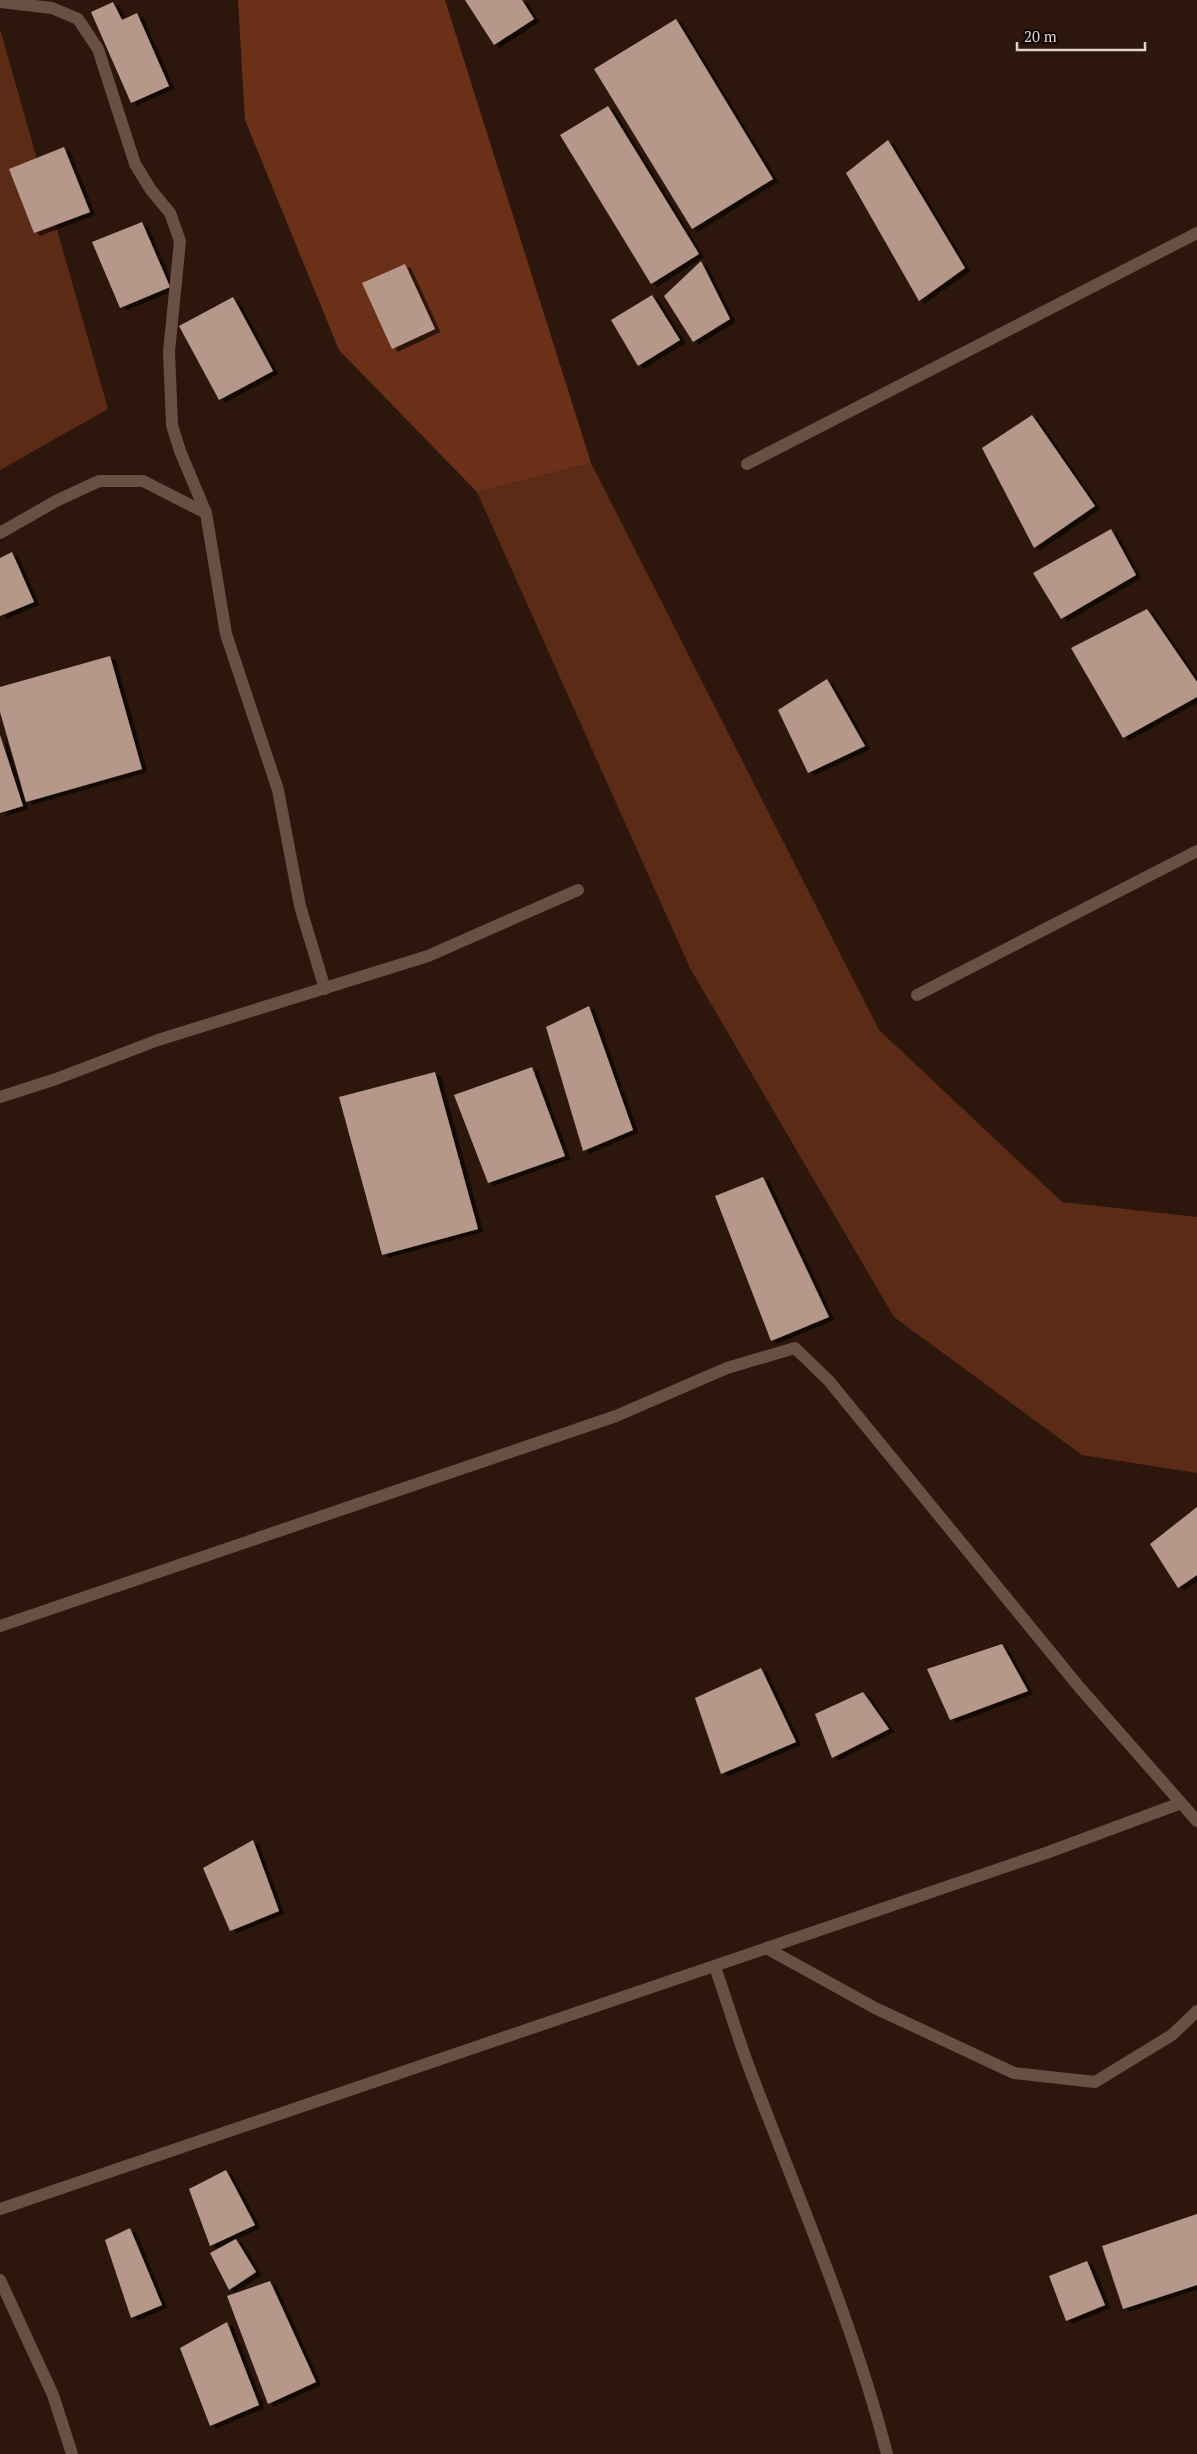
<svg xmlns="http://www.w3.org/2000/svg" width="1197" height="2454" viewBox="0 0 1197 2454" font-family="'PT Serif',serif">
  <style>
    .green { fill: #5c2b16 }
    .forest { fill: #6b3118 }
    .building { fill: #b6988b; filter: url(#shadow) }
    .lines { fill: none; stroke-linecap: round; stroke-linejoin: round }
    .minor { stroke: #6a4f45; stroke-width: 12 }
  </style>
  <defs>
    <filter id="shadow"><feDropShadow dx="5.5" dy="3" stdDeviation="0" flood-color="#0009"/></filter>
  </defs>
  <rect width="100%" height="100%" fill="#2d170d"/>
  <g class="green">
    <path d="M 0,29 L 108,409 L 0,470 Z"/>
    <path d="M 591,463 L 879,1030 L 1062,1202 L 1197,1217 L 1197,1473 L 1082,1455 L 894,1317 L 690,968 L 477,492 Z"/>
  </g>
  <path class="forest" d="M 238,0 L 445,0 L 591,463 L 477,492 L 339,350 L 245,120 Z"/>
  <g class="building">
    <path d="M 465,0 L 522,0 L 534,19 L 494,45 Z"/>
    <path d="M 113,2 L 122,20 L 137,13 L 169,86 L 131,103 L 91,12 Z"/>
    <path d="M 676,19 L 773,179 L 692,229 L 594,69 Z"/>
    <path d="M 608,106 L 699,254 L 651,284 L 560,135 Z"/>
    <path d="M 888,140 L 965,268 L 919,301 L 846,173 Z"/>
    <path d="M 64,147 L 90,212 L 34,233 L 9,169 Z"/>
    <path d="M 142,222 L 170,287 L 120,308 L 92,242 Z"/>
    <path d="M 701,261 L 730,319 L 693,342 L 664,296 Z"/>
    <path d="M 405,264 L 435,329 L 392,349 L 362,283 Z"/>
    <path d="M 652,295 L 680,340 L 638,366 L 611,320 Z"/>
    <path d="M 233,297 L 273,371 L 219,400 L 179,326 Z"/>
    <path d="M 1032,415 L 1095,506 L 1034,548 L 982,448 Z"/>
    <path d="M 1111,529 L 1136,575 L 1061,619 L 1033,573 Z"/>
    <path d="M 12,552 L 34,602 L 0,616 L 0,558 Z"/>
    <path d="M 1147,609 L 1197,682 L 1197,697 L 1123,738 L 1071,648 Z"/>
    <path d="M 110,656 L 142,769 L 26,802 L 0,712 L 0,687 Z"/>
    <path d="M 827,679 L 865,746 L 808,773 L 778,710 Z"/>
    <path d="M 0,735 L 23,806 L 0,813 Z"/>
    <path d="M 589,1006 L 633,1130 L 583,1151 L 546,1027 Z"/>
    <path d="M 532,1067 L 565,1156 L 488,1183 L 454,1095 Z"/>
    <path d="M 435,1072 L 478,1229 L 382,1255 L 339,1097 Z"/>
    <path d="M 763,1177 L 829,1317 L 771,1341 L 715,1196 Z"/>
    <path d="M 1197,1507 L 1197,1575 L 1178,1588 L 1150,1544 Z"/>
    <path d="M 1002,1644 L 1028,1691 L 950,1720 L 927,1669 Z"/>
    <path d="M 761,1668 L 796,1742 L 721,1774 L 695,1698 Z"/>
    <path d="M 863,1692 L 889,1729 L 832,1758 L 815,1714 Z"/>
    <path d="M 253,1840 L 279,1911 L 230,1931 L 203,1868 Z"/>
    <path d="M 226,2170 L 255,2225 L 210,2246 L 189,2189 Z"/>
    <path d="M 1197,2214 L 1197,2285 L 1123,2309 L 1102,2246 Z"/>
    <path d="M 130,2228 L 162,2305 L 131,2318 L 105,2240 Z"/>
    <path d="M 236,2239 L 256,2272 L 229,2290 L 210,2253 Z"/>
    <path d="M 1087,2261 L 1105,2305 L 1066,2321 L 1049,2276 Z"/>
    <path d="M 270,2281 L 316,2382 L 268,2404 L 227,2296 Z"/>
    <path d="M 227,2322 L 259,2405 L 210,2426 L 180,2348 Z"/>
  </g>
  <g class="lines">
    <g class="minor">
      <path d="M 0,2 L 52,8 L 78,19 L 98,49 L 135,164 L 151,190 L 170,213 L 180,241 L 169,352 L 172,425 L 180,451 L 206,513 L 226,634 L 278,790 L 300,906 L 325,989"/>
      <path d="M 747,464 L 1197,233"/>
      <path d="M 0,533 L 56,501 L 99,481 L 143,481 L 206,513"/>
      <path d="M 917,995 L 1197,851"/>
      <path d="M 0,1097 L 56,1079 L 158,1040 L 428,956 L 578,890"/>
      <path d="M 0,1626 L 616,1416 L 727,1368 L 795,1348 L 829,1381 L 1080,1688 L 1197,1821"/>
      <path d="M 768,1949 L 875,2008 L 1014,2073 L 1095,2082 L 1172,2035 L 1197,2011"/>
      <path d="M 715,1967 C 728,2004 739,2042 753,2078 C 800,2202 854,2325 887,2454"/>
      <path d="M 0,2209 L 1046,1853 L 1181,1803"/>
      <path d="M 0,2280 L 53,2395 L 72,2454"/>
    </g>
  </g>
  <path d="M1017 42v8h128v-8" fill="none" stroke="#e4d3cd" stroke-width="2.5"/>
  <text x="1024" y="42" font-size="15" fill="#e4d3cd" stroke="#0e0503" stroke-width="4" paint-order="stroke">20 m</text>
</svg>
